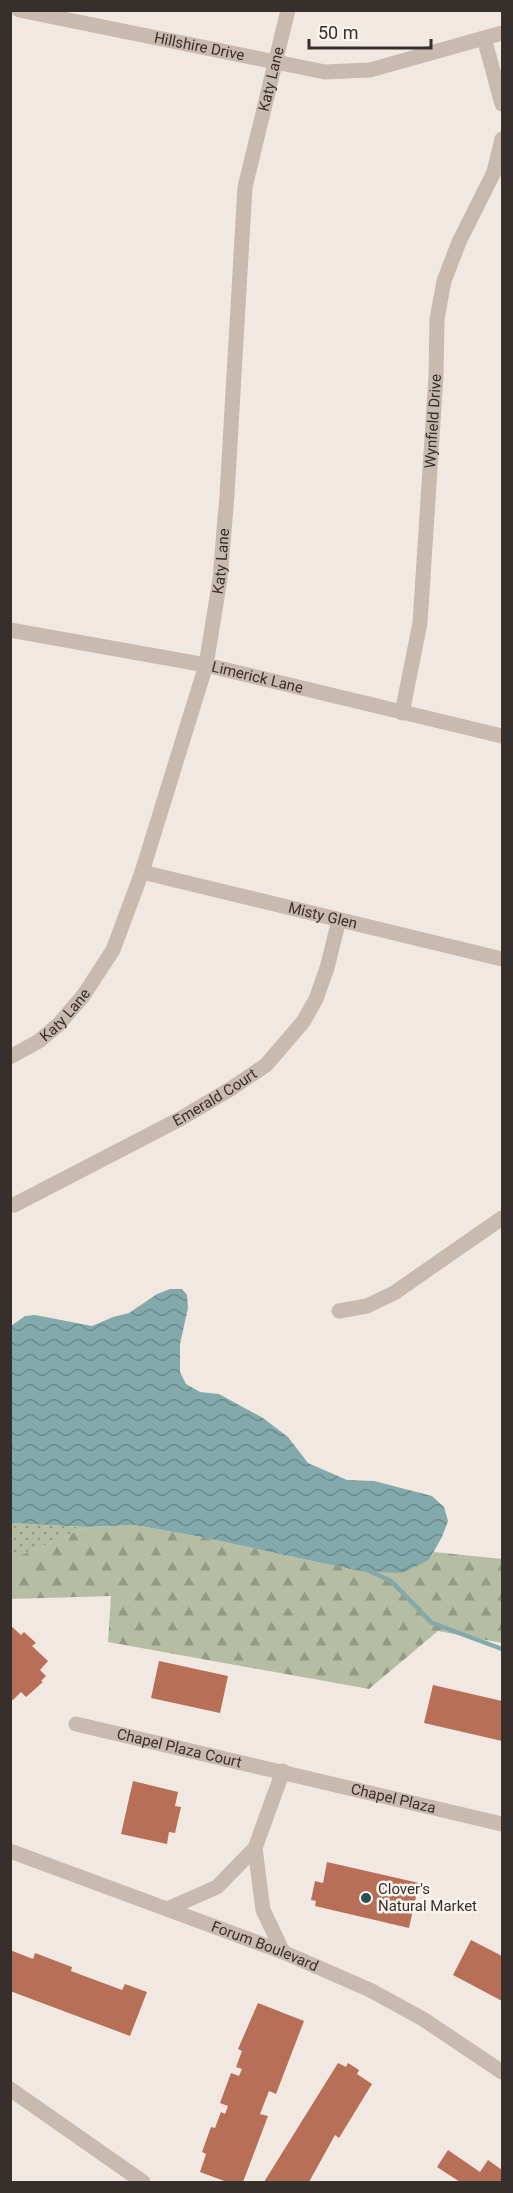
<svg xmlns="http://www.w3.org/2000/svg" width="513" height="2193" viewBox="0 0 513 2193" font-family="Roboto,sans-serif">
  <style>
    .grass { fill: url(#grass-dots) }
    .forest { fill: url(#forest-firs) }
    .water { fill: url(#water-waves) }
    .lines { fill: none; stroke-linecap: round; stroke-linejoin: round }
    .stream { stroke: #83a9aa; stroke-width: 4.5 }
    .building { fill: #b86f58 }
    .minor { stroke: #c8baae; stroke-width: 15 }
    .tertiary { stroke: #c8baae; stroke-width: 15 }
    .poi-dot { fill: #265154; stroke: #f9f3ed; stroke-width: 2 }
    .labels { text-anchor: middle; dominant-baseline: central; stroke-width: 5; stroke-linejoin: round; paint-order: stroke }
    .street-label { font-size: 15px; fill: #372f2b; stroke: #f9f3ed }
    .poi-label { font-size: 15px; fill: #372f2b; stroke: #f9f3ed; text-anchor: start }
  </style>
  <defs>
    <pattern id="grass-dots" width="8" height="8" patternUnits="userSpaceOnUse" patternTransform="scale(1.5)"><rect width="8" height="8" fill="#b5bea2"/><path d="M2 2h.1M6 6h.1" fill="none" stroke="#949b84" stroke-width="1.8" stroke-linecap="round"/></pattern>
    <pattern id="forest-firs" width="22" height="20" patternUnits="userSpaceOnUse" patternTransform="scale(1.5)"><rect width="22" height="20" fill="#b5bea2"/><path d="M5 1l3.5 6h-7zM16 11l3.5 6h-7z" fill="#949b84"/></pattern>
    <pattern id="water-waves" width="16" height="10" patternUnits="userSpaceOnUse" patternTransform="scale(1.5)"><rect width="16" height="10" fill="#83a9aa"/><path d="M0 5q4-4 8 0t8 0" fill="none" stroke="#6c8a8b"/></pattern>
  </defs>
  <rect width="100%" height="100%" fill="#f1e9e1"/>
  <path class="grass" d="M 11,1523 L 87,1527 L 11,1560 Z"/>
  <path class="forest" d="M 135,1525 L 201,1537 L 359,1571 L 429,1560 L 434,1552 L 502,1559 L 502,1643 L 438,1631 L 369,1689 L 108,1642 L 111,1596 L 11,1599 L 10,1560 L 87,1527 Z"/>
  <path class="water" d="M 170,1289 L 182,1289 L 187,1295 L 188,1308 L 180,1344 L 180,1372 L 186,1384 L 200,1392 L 219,1394 L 263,1418 L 288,1437 L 308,1463 L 347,1480 L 374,1481 L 432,1496 L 444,1507 L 448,1521 L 442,1537 L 429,1560 L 402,1573 L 359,1571 L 201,1537 L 135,1525 L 87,1527 L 11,1523 L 11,1326 L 25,1316 L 35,1315 L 92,1326 L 113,1317 L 129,1313 L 157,1294 Z"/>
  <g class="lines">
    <path class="stream" d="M 365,1569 L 391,1581 L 432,1623 L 502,1649"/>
  </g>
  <g class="building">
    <path d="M 10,1625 L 21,1635 L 24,1632 L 36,1643 L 32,1646 L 48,1661 L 40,1670 L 46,1676 L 41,1681 L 43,1682 L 26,1697 L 21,1692 L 13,1700 L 10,1698 Z"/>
    <path d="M 159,1661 L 228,1676 L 220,1713 L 151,1698 Z"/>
    <path d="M 433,1685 L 502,1701 L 502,1741 L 424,1723 Z"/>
    <path d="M 133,1781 L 178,1792 L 175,1806 L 181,1807 L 175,1833 L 169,1832 L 167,1844 L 121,1834 Z"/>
    <path d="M 327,1862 L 419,1883 L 409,1928 L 315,1906 L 316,1901 L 311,1900 L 315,1881 L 323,1883 Z"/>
    <path d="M 471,1940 L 502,1956 L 502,2001 L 453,1975 Z"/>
    <path d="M 10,1950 L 33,1959 L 35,1953 L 72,1967 L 71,1971 L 122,1990 L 125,1984 L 147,1992 L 130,2036 L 10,1991 Z"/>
    <path d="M 258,2003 L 304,2021 L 276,2094 L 269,2091 L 260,2114 L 268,2116 L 243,2182 L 227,2182 L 200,2172 L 206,2154 L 202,2152 L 211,2127 L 215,2128 L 221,2112 L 225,2114 L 228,2106 L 220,2103 L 231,2073 L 239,2076 L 242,2069 L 236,2067 L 242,2051 L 238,2049 Z"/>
    <path d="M 338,2063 L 346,2067 L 348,2063 L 359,2070 L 357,2074 L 372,2084 L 339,2138 L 335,2135 L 309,2182 L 264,2182 Z"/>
    <path d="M 448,2150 L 480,2172 L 488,2160 L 502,2170 L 502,2182 L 460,2182 L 437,2167 Z"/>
  </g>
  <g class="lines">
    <g class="minor">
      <path id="s1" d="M 19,10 L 325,72 L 370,70 L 502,33"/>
      <path d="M 484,38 L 502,104"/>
      <path id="s2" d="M 10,630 L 206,665 L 502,736"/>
      <path id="s3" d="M 402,713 L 420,623 L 436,376 L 437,319 L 444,281 L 459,242 L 494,172 L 502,139"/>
      <path id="s4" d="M 142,872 L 502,959"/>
      <path id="s5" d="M 10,1057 L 39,1041 L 58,1025 L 83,996 L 113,950 L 142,872 L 206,665 L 220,579 L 227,495 L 245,187 L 288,10"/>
      <path id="s6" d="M 14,1205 L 180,1119 L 232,1088 L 266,1065 L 303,1022 L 316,999 L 327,968 L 339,920"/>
      <path d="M 339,1311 L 367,1306 L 394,1293 L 502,1218"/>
      <path id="s7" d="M 76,1724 L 502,1824"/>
      <path d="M 255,1848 L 263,1910 L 283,1952"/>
      <path d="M 167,1909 L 217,1887 L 255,1848 L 283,1771"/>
      <path d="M 10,2089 L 143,2182"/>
    </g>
    <path class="tertiary" id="s8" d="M 10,1851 L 283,1952 L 370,1990 L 423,2019 L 502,2072"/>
  </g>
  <circle class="poi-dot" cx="366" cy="1898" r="6"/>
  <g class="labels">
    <g class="street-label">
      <text stroke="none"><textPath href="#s1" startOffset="184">Hillshire Drive</textPath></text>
      <text stroke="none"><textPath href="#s5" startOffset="1042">Katy Lane</textPath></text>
      <text stroke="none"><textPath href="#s3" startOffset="294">Wynfield Drive</textPath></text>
      <text stroke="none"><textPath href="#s5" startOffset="556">Katy Lane</textPath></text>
      <text stroke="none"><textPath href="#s2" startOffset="252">Limerick Lane</textPath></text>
      <text stroke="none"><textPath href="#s4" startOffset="186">Misty Glen</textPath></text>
      <text stroke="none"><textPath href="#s5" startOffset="70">Katy Lane</textPath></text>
      <text stroke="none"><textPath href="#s6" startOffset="228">Emerald Court</textPath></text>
      <text stroke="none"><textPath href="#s7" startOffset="106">Chapel Plaza Court</textPath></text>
      <text stroke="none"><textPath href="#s7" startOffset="326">Chapel Plaza</textPath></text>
      <text stroke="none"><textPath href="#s8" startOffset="272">Forum Boulevard</textPath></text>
    </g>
    <g class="poi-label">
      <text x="378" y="1889">Clover's<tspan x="378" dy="17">Natural Market</tspan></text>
    </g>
  </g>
  <rect width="513" height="2193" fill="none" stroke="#372f2b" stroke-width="24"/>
  <path d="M309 39v9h122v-9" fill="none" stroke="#372f2b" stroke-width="3"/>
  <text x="318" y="39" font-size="18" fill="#372f2b" stroke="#f9f3ed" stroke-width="4.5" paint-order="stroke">50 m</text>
</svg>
